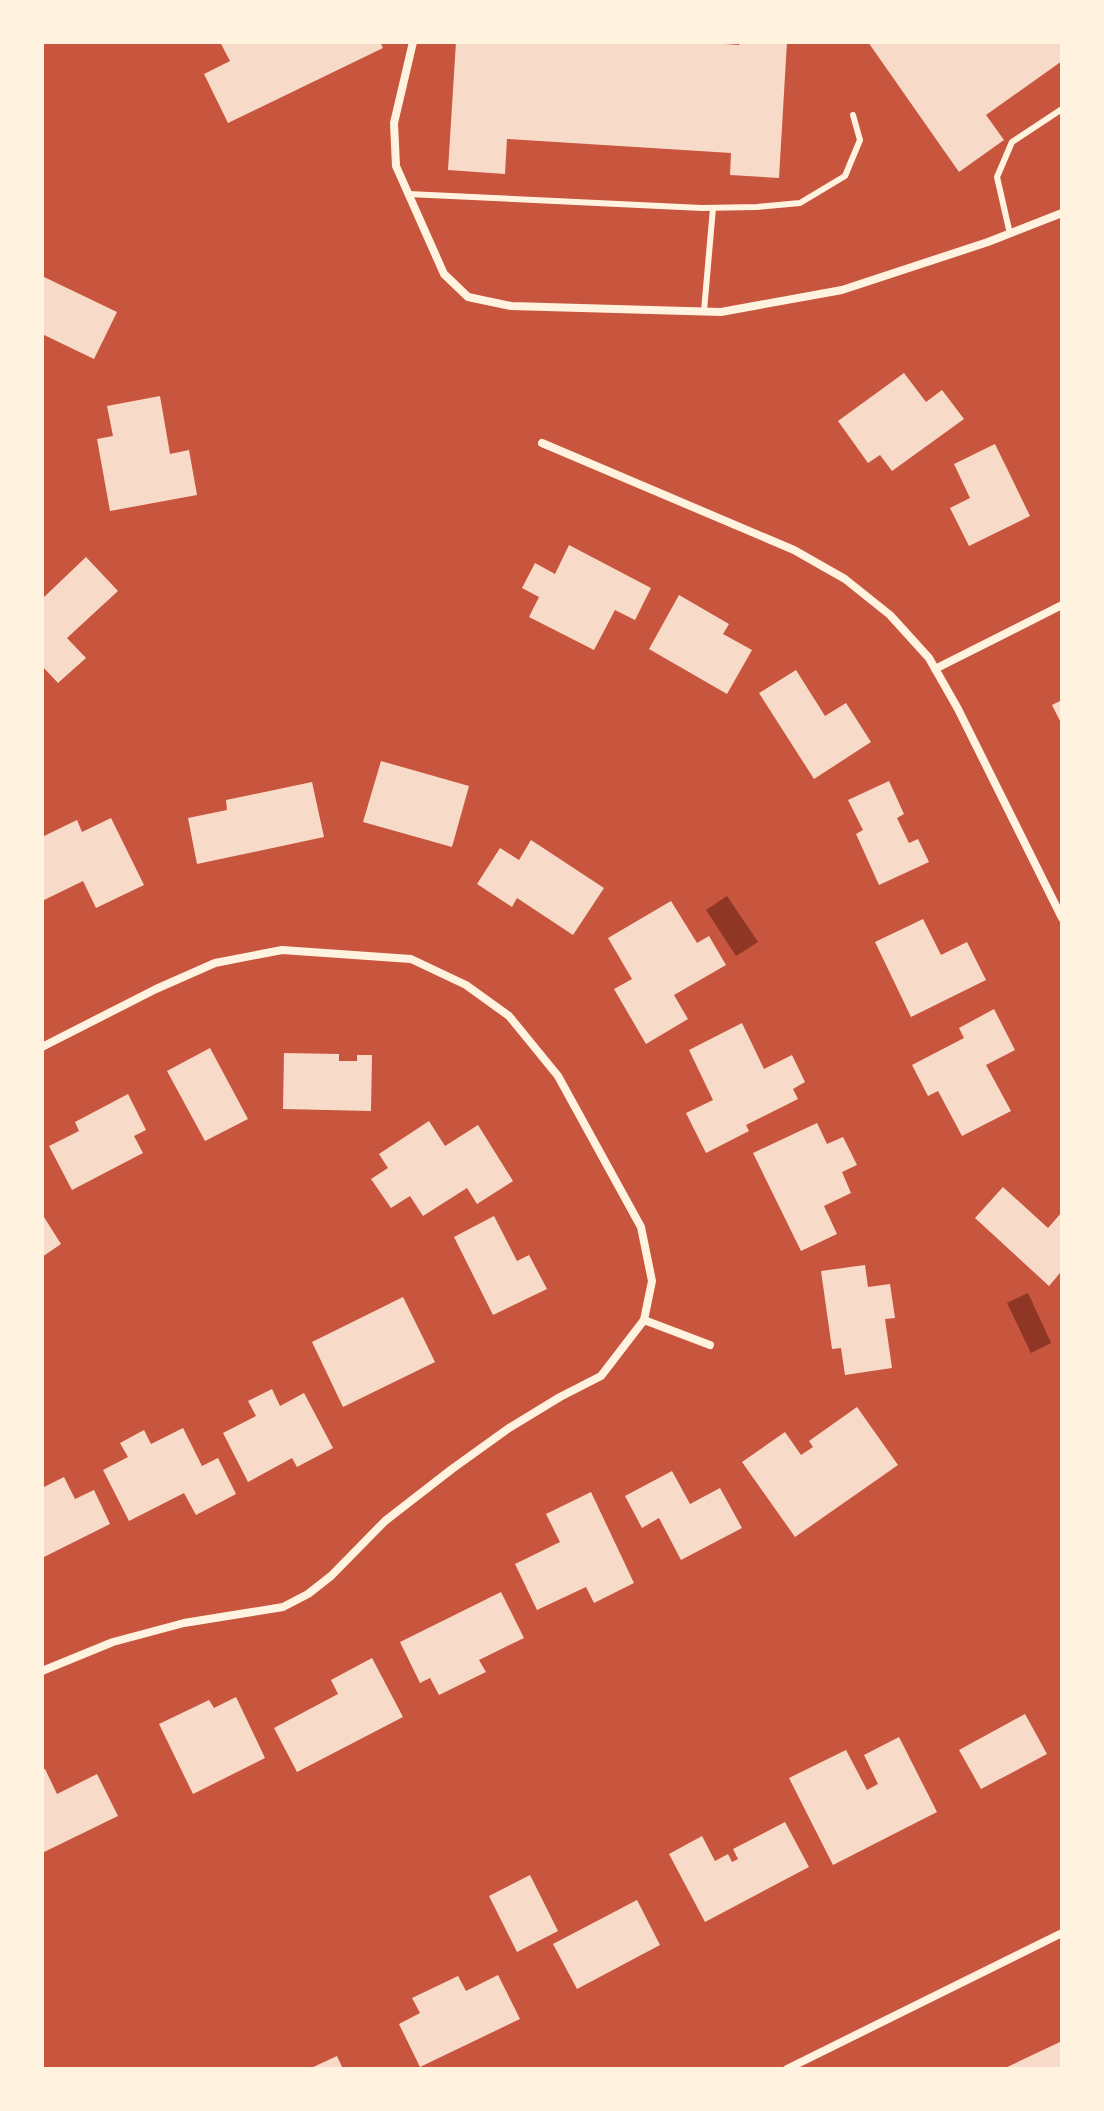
<svg xmlns="http://www.w3.org/2000/svg" width="1104" height="2111" viewBox="0 0 1104 2111" font-family="Cabin,sans-serif">
  <style>
    .water { fill: #8f3625 }
    .building { fill: #f7dbc8 }
    .lines { fill: none; stroke-linecap: round; stroke-linejoin: round }
    .service { stroke: #fff3e0; stroke-width: 6 }
    .minor { stroke: #fff3e0; stroke-width: 8 }
  </style>
  <rect width="100%" height="100%" fill="#c8553d"/>
  <g class="water">
    <path d="M 727,896 L 758,942 L 736,956 L 706,910 Z"/>
    <path d="M 1028,1293 L 1051,1343 L 1031,1353 L 1007,1303 Z"/>
  </g>
  <g class="building">
    <path d="M 220,42 L 380,42 L 383,48 L 228,123 L 204,74 L 230,61 Z"/>
    <path d="M 456,42 L 696,42 L 739,45 L 740,42 L 787,42 L 779,178 L 730,175 L 731,153 L 507,139 L 505,174 L 448,170 Z"/>
    <path d="M 868,42 L 1062,42 L 1062,61 L 986,115 L 1004,140 L 959,172 Z"/>
    <path d="M 42,276 L 117,312 L 94,359 L 42,334 Z"/>
    <path d="M 904,373 L 926,402 L 942,390 L 964,419 L 892,471 L 880,455 L 868,463 L 838,421 Z"/>
    <path d="M 160,396 L 170,454 L 189,450 L 197,495 L 110,511 L 97,439 L 113,436 L 107,406 Z"/>
    <path d="M 995,444 L 1030,516 L 969,546 L 950,508 L 970,498 L 954,464 Z"/>
    <path d="M 569,545 L 651,588 L 635,620 L 615,610 L 594,650 L 529,617 L 539,597 L 522,588 L 535,563 L 555,574 Z"/>
    <path d="M 86,557 L 118,591 L 67,638 L 86,658 L 58,683 L 42,666 L 42,599 Z"/>
    <path d="M 679,595 L 729,624 L 723,634 L 752,650 L 727,694 L 649,649 Z"/>
    <path d="M 796,670 L 825,716 L 846,703 L 871,742 L 814,779 L 759,693 Z"/>
    <path d="M 1062,700 L 1062,725 L 1052,705 Z"/>
    <path d="M 381,761 L 469,786 L 452,847 L 363,822 Z"/>
    <path d="M 889,781 L 904,814 L 897,818 L 909,843 L 918,839 L 929,862 L 879,885 L 856,834 L 863,830 L 848,800 Z"/>
    <path d="M 312,782 L 324,837 L 197,864 L 188,818 L 227,810 L 226,800 Z"/>
    <path d="M 111,818 L 144,885 L 96,908 L 83,881 L 42,901 L 42,837 L 77,820 L 82,832 Z"/>
    <path d="M 531,840 L 604,888 L 573,935 L 517,898 L 512,907 L 477,884 L 500,848 L 519,860 Z"/>
    <path d="M 671,901 L 697,943 L 709,936 L 726,965 L 674,995 L 688,1019 L 646,1044 L 614,989 L 632,979 L 608,938 Z"/>
    <path d="M 923,919 L 941,955 L 967,942 L 986,980 L 911,1017 L 875,942 Z"/>
    <path d="M 994,1009 L 1015,1050 L 986,1065 L 1011,1111 L 962,1136 L 938,1091 L 928,1096 L 912,1065 L 964,1038 L 959,1028 Z"/>
    <path d="M 742,1023 L 764,1069 L 792,1055 L 805,1082 L 793,1089 L 798,1099 L 746,1125 L 749,1131 L 706,1153 L 686,1113 L 713,1100 L 689,1050 Z"/>
    <path d="M 210,1048 L 248,1119 L 205,1141 L 167,1071 Z"/>
    <path d="M 284,1053 L 339,1054 L 339,1061 L 357,1061 L 357,1055 L 372,1055 L 371,1111 L 283,1109 Z"/>
    <path d="M 128,1094 L 146,1130 L 134,1136 L 143,1153 L 72,1190 L 49,1146 L 79,1131 L 75,1122 Z"/>
    <path d="M 429,1121 L 445,1146 L 478,1125 L 513,1181 L 477,1204 L 467,1188 L 423,1216 L 410,1196 L 391,1208 L 371,1179 L 388,1168 L 379,1154 Z"/>
    <path d="M 817,1123 L 827,1144 L 843,1137 L 857,1165 L 842,1172 L 851,1193 L 824,1206 L 837,1234 L 801,1251 L 753,1153 Z"/>
    <path d="M 1003,1187 L 1048,1228 L 1062,1212 L 1062,1275 L 1060,1273 L 1049,1286 L 975,1218 Z"/>
    <path d="M 42,1214 L 61,1244 L 42,1257 Z"/>
    <path d="M 494,1216 L 517,1261 L 529,1255 L 547,1289 L 493,1315 L 454,1237 Z"/>
    <path d="M 865,1265 L 868,1287 L 890,1284 L 895,1318 L 885,1319 L 892,1368 L 845,1375 L 841,1348 L 832,1349 L 821,1271 Z"/>
    <path d="M 403,1297 L 435,1362 L 343,1407 L 312,1342 Z"/>
    <path d="M 272,1389 L 280,1406 L 304,1393 L 333,1448 L 297,1467 L 292,1458 L 248,1482 L 223,1433 L 256,1416 L 248,1401 Z"/>
    <path d="M 857,1407 L 898,1465 L 795,1537 L 742,1462 L 785,1432 L 801,1455 L 813,1447 L 809,1441 Z"/>
    <path d="M 183,1428 L 202,1466 L 218,1458 L 236,1494 L 196,1515 L 184,1493 L 129,1521 L 103,1470 L 128,1457 L 120,1443 L 144,1430 L 151,1444 Z"/>
    <path d="M 672,1471 L 690,1504 L 720,1488 L 742,1528 L 681,1560 L 659,1518 L 642,1528 L 625,1496 Z"/>
    <path d="M 64,1477 L 75,1499 L 94,1490 L 110,1524 L 42,1558 L 42,1488 Z"/>
    <path d="M 591,1492 L 634,1583 L 594,1603 L 586,1587 L 537,1610 L 515,1564 L 560,1542 L 546,1514 Z"/>
    <path d="M 501,1592 L 524,1638 L 479,1660 L 486,1672 L 439,1695 L 430,1678 L 420,1683 L 400,1642 Z"/>
    <path d="M 372,1658 L 403,1717 L 297,1772 L 274,1728 L 338,1694 L 331,1680 Z"/>
    <path d="M 236,1697 L 265,1758 L 193,1794 L 159,1724 L 209,1700 L 214,1708 Z"/>
    <path d="M 1025,1714 L 1047,1754 L 981,1789 L 959,1750 Z"/>
    <path d="M 899,1737 L 937,1812 L 833,1865 L 789,1778 L 846,1750 L 867,1790 L 878,1784 L 864,1755 Z"/>
    <path d="M 45,1769 L 57,1794 L 97,1774 L 118,1816 L 42,1853 L 42,1770 Z"/>
    <path d="M 785,1822 L 809,1867 L 705,1922 L 669,1854 L 702,1836 L 715,1861 L 728,1854 L 732,1862 L 738,1859 L 733,1849 Z"/>
    <path d="M 530,1875 L 558,1931 L 517,1952 L 489,1896 Z"/>
    <path d="M 637,1900 L 660,1945 L 577,1989 L 553,1944 Z"/>
    <path d="M 498,1975 L 520,2019 L 420,2067 L 399,2024 L 420,2013 L 412,1998 L 458,1976 L 466,1991 Z"/>
    <path d="M 1062,2041 L 1062,2069 L 1003,2069 Z"/>
    <path d="M 337,2056 L 343,2069 L 309,2069 Z"/>
  </g>
  <g class="lines">
    <g class="service">
      <path d="M 408,194 L 702,208 L 757,207 L 800,203 L 845,176 L 860,140 L 853,115"/>
      <path d="M 1010,234 L 997,177 L 1012,142 L 1062,109"/>
      <path d="M 704,311 L 713,208"/>
    </g>
    <g class="minor">
      <path d="M 413,42 L 394,123 L 396,166 L 444,274 L 468,297 L 511,306 L 721,312 L 842,290 L 988,242 L 1062,213"/>
      <path d="M 542,443 L 794,550 L 845,579 L 890,615 L 929,658 L 958,709 L 1062,918"/>
      <path d="M 935,669 L 1062,605"/>
      <path d="M 42,1047 L 156,989 L 215,963 L 282,950 L 411,959 L 466,985 L 509,1016 L 558,1076 L 641,1227 L 652,1281 L 644,1320 L 601,1376 L 560,1397 L 509,1428 L 452,1469 L 385,1521 L 331,1576 L 308,1594 L 283,1607 L 184,1623 L 113,1642 L 42,1671"/>
      <path d="M 644,1320 L 710,1345"/>
      <path d="M 787,2069 L 1062,1933"/>
    </g>
  </g>
  <rect width="1104" height="2111" fill="none" stroke="#fff3e0" stroke-width="88"/>
</svg>
